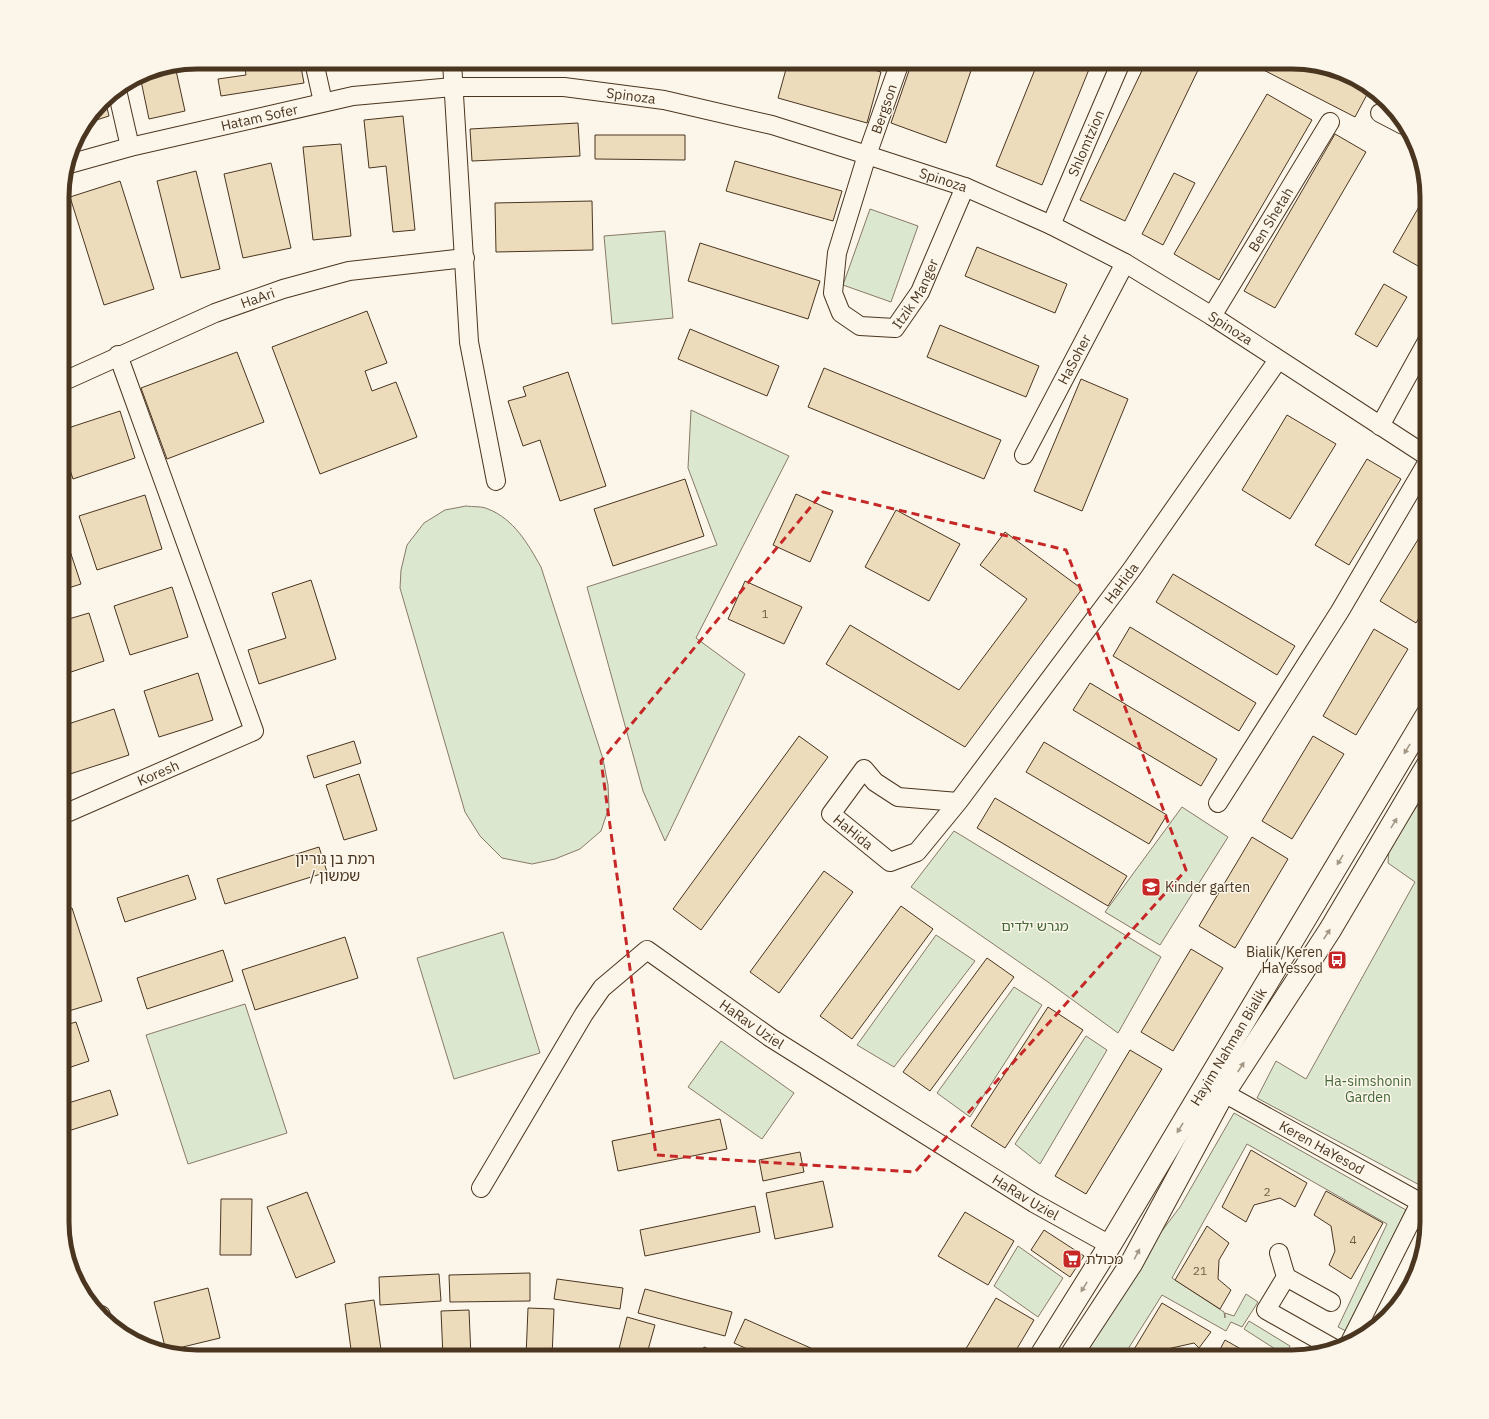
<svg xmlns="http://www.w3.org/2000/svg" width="1489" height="1419" viewBox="0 0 1489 1419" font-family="'IBM Plex Sans','Noto Sans Hebrew',sans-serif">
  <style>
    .green { fill: #dce7d0; stroke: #887966 }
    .building { fill: #ecdcbc; stroke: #4a3520 }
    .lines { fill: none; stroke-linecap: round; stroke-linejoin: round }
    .minor-casing { stroke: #4a3520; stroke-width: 20 }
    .tertiary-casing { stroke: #4a3520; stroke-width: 24 }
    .minor { stroke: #fbf6e9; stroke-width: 18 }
    .tertiary { stroke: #fbf6e9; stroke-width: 22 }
    .oneway { fill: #a29684 }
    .marked { fill: none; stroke: #c62828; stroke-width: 3; stroke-dasharray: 8 5; stroke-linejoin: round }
    .labels { text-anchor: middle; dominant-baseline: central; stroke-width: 3; stroke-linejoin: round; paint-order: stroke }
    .number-label { font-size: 12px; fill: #725f47 }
    .street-label { font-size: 14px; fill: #4a3520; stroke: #fbf6e9 }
    .poi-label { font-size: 14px; fill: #4a3520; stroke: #fbf6e9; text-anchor: start }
    .park-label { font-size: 14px; fill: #436837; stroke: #fbf6e9 }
    .neighbourhood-label { font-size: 15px; fill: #4a3520; stroke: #fbf6e9 }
    .rim { fill: none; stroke: #4a3520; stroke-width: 5 }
  </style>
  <rect width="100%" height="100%" fill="#fbf6e9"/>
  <g class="green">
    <path d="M 870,209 L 918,226 L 891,302 L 843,285 Z"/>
    <path d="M 665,231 L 673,318 L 612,324 L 604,236 Z"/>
    <path d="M 691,410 L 789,456 L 696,638 L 745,674 L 665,841 L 643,791 L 587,587 L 717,545 L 688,468 Z"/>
    <path d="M 466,506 C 473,507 482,506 488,509 C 514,519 528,544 541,567 L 603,759 L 608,785 L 609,807 L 601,831 L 580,849 L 555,859 L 532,864 L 502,858 L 480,836 L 465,812 L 400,588 L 401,570 L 407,545 L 424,523 L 445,510 Z"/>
    <path d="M 1427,791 L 1427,1189 L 1257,1098 L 1276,1061 L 1306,1079 L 1415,882 L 1388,863 L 1389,848 Z"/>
    <path d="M 1182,807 L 1228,837 L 1160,945 L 1105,912 Z"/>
    <path d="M 954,831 L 1161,957 L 1118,1033 L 1048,982 L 911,887 Z"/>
    <path d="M 503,932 L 540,1053 L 454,1079 L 417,958 Z"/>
    <path d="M 936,935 L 975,961 L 894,1067 L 857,1045 Z"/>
    <path d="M 1014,987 L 1042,1005 L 970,1117 L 937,1093 Z"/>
    <path d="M 245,1004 L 287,1133 L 188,1164 L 146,1035 Z"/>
    <path d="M 1086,1036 L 1107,1050 L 1040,1164 L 1015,1144 Z"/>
    <path d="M 721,1041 L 794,1093 L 762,1139 L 688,1087 Z"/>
    <path d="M 1234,1113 L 1406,1210 L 1348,1332 L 1338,1327 L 1387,1224 L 1247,1144 L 1172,1278 L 1224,1312 L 1225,1318 L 1225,1313 L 1234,1316 L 1246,1294 L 1258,1302 L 1242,1327 L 1231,1322 L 1226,1331 L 1162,1295 L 1123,1357 L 1084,1357 L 1155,1240 L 1180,1207 Z"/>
    <path d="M 1018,1246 L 1063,1278 L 1038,1317 L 994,1286 Z"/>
    <path d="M 1249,1321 L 1290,1346 L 1286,1356 L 1244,1329 Z"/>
  </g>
  <g class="building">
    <path d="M 244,62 L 300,62 L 304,83 L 221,96 L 218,79 L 246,75 Z"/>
    <path d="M 788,62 L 847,62 L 881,72 L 867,123 L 778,98 Z"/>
    <path d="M 912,62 L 974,62 L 946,143 L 891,123 Z"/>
    <path d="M 1038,62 L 1092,62 L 1042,185 L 996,166 Z"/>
    <path d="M 1146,62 L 1191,62 L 1200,66 L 1125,221 L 1080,200 Z"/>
    <path d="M 1248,62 L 1301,62 L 1351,76 L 1370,89 L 1355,117 Z"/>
    <path d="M 175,66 L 185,111 L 149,119 L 140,76 L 146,72 Z"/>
    <path d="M 1267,94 L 1312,120 L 1219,280 L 1174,254 Z"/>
    <path d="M 105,100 L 109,116 L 87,123 Z"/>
    <path d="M 403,116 L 415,230 L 393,232 L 386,166 L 369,168 L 364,120 Z"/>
    <path d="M 578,123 L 580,156 L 472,161 L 470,129 Z"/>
    <path d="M 1335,134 L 1366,152 L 1275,308 L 1244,291 Z"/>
    <path d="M 595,135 L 685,135 L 685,160 L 595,159 Z"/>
    <path d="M 341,144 L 351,236 L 313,240 L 303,147 Z"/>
    <path d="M 735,161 L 842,191 L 833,221 L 726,191 Z"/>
    <path d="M 271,163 L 291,248 L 243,258 L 224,174 Z"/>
    <path d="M 196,171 L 220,269 L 181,278 L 157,181 Z"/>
    <path d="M 1174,173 L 1195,183 L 1163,245 L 1142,234 Z"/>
    <path d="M 120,181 L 154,289 L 104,305 L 70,197 Z"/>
    <path d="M 592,201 L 593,250 L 496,252 L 495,203 Z"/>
    <path d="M 1420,205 L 1427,209 L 1427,271 L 1393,252 Z"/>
    <path d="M 700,243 L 820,281 L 808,319 L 688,281 Z"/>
    <path d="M 977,247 L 1067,284 L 1055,313 L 965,276 Z"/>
    <path d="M 1384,284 L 1407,297 L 1377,347 L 1355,334 Z"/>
    <path d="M 367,311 L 387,363 L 365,371 L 372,391 L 396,382 L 417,437 L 320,474 L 272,347 Z"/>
    <path d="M 940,325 L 1039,366 L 1026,397 L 927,357 Z"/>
    <path d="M 690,329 L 779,366 L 767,396 L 678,359 Z"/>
    <path d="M 237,352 L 264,422 L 167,459 L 141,388 Z"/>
    <path d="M 824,368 L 1001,440 L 984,479 L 808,407 Z"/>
    <path d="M 568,372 L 606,486 L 560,501 L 540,440 L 523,446 L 508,401 L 526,396 L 523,387 Z"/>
    <path d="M 1081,379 L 1128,399 L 1082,511 L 1034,491 Z"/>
    <path d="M 120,411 L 135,458 L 73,479 L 62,447 L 62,430 Z"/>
    <path d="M 1287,415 L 1336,444 L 1290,519 L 1242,490 Z"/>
    <path d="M 1367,459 L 1401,479 L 1349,565 L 1315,545 Z"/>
    <path d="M 685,479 L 704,536 L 613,566 L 594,509 Z"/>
    <path d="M 796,494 L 833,511 L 810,562 L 773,545 Z"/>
    <path d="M 145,495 L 162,549 L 97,570 L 79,516 Z"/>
    <path d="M 896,510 L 960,544 L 929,601 L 865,567 Z"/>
    <path d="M 1427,525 L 1427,605 L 1416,623 L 1380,601 Z"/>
    <path d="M 62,527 L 81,584 L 62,590 Z"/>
    <path d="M 1005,532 L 1082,589 L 965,747 L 826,664 L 850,625 L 959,690 L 1027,599 L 980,565 Z"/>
    <path d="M 1173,574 L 1295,646 L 1277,675 L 1156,602 Z"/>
    <path d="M 311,580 L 336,659 L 259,684 L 248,650 L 286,638 L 272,593 Z"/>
    <path d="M 745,581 L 802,607 L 784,644 L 728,619 Z"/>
    <path d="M 172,587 L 188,637 L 130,655 L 114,606 Z"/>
    <path d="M 89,613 L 104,661 L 62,675 L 62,621 Z"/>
    <path d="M 1130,627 L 1256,703 L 1239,731 L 1113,656 Z"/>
    <path d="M 1374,629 L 1408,649 L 1356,735 L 1323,716 Z"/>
    <path d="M 198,673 L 213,720 L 159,737 L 144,691 Z"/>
    <path d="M 1090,683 L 1217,759 L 1201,786 L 1073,710 Z"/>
    <path d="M 114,709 L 129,755 L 70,774 L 62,750 L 62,726 Z"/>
    <path d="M 799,736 L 828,757 L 701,930 L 673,909 Z"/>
    <path d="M 1313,736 L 1344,754 L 1292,839 L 1262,821 Z"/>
    <path d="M 354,741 L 361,763 L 314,778 L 307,756 Z"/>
    <path d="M 1044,742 L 1167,815 L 1149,844 L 1026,772 Z"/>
    <path d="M 359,774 L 377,830 L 344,840 L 326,785 Z"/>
    <path d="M 995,798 L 1127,876 L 1108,906 L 977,828 Z"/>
    <path d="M 1252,837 L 1288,859 L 1235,948 L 1199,926 Z"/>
    <path d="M 319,847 L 327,872 L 225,904 L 217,879 Z"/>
    <path d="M 824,871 L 853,892 L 779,993 L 750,972 Z"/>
    <path d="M 188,875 L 196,899 L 125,922 L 117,898 Z"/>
    <path d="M 901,906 L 933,929 L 852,1039 L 820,1016 Z"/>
    <path d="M 72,908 L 102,1001 L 62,1013 L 62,911 Z"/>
    <path d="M 345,937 L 358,978 L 255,1010 L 242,970 Z"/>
    <path d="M 1191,949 L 1223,968 L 1173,1051 L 1141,1032 Z"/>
    <path d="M 223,950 L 233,981 L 147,1009 L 137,978 Z"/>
    <path d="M 987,958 L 1014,977 L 930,1091 L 903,1072 Z"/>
    <path d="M 1048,1007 L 1083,1030 L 1005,1148 L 971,1126 Z"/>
    <path d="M 76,1022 L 89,1061 L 62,1070 L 62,1026 Z"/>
    <path d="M 1130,1050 L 1162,1069 L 1086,1194 L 1055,1176 Z"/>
    <path d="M 110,1090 L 118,1115 L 62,1133 L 62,1105 Z"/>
    <path d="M 720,1119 L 727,1149 L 618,1171 L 612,1141 Z"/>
    <path d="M 1251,1150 L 1307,1183 L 1295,1207 L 1280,1198 L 1254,1205 L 1246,1222 L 1222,1207 Z"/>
    <path d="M 800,1152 L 804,1172 L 763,1181 L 759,1160 Z"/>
    <path d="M 823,1181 L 833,1227 L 775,1239 L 766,1193 Z"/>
    <path d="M 1326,1191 L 1383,1223 L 1351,1279 L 1329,1265 L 1335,1251 L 1331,1226 L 1314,1215 Z"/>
    <path d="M 307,1192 L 335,1262 L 296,1278 L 267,1207 Z"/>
    <path d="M 221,1199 L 252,1199 L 251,1255 L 220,1255 Z"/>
    <path d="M 755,1206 L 760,1232 L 645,1256 L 640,1230 Z"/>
    <path d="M 965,1212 L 1014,1241 L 988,1285 L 938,1256 Z"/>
    <path d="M 1207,1226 L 1229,1243 L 1219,1260 L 1218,1279 L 1231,1290 L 1220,1309 L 1175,1280 Z"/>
    <path d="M 1044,1230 L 1084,1256 L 1070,1277 L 1031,1250 Z"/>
    <path d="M 530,1273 L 530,1301 L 450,1302 L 449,1275 Z"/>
    <path d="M 439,1274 L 441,1301 L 380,1305 L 379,1277 Z"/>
    <path d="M 557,1279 L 623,1288 L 620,1309 L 554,1299 Z"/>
    <path d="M 208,1288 L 220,1338 L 166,1351 L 154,1302 Z"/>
    <path d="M 645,1289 L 732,1312 L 725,1336 L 638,1313 Z"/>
    <path d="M 996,1298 L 1034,1320 L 1012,1357 L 961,1357 Z"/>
    <path d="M 374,1300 L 382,1357 L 352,1357 L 345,1304 Z"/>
    <path d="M 1162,1303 L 1211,1332 L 1199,1348 L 1194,1343 L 1154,1352 L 1152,1357 L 1143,1357 L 1133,1351 Z"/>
    <path d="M 528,1308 L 554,1309 L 552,1357 L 526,1357 Z"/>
    <path d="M 469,1310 L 471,1357 L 443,1357 L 441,1311 Z"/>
    <path d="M 627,1317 L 655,1325 L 646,1357 L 617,1357 Z"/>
    <path d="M 745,1319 L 822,1353 L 820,1357 L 765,1357 L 734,1343 Z"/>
    <path d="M 1225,1340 L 1255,1357 L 1216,1357 Z"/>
    <path d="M 704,1347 L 728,1357 L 699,1357 Z"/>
  </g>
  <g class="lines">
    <defs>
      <g id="minor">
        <path d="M 314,62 L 323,102"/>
        <path d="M 452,62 L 469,342 L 496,481"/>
        <path id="s1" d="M 900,62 L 867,155 L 837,253 L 833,293 L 841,313 L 860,326 L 895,328 L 920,292 L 965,187"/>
        <path d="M 117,90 L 130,147"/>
        <path d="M 1380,113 L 1403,125"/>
        <path id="s2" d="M 69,164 L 130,147 L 353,96 L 453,87 L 564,87 L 664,100 L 772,125 L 867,155 L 965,187 L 1051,225 L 1125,263 L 1212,316 L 1427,456"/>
        <path id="s3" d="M 1051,225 L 1121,62"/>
        <path id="s4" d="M 1212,316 L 1330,122"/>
        <path id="s5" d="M 62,382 L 215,313 L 283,289 L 349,271 L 465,258"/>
        <path d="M 1380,426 L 1427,341"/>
        <path id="s6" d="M 1024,455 L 1125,263"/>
        <path id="s7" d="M 958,802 L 898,797 L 875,782 L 864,769 L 831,814 L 890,862 L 917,852 L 958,802 L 1132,569 L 1278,360"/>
        <path d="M 1218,803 L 1340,611 L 1427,463"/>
        <path id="s8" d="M 62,815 L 254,731 L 118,355"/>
        <path id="s9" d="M 1224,1093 L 1427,1206"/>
        <path id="s10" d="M 481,1188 L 584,1014 L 602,988 L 647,950 L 771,1038 L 1034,1203 L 1110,1245"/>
        <path d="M 1279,1253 L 1286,1277 L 1266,1310 L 1335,1349"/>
        <path d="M 1286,1277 L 1331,1302"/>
        <path d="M 100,1316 L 101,1315"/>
        <path d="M 1350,1342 L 1420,1203"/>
      </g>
      <g id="tertiary">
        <path id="s11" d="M 1040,1357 L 1110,1245 L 1427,715"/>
        <path d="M 1070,1357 L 1131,1264 L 1220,1099 L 1330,930 L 1427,766"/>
      </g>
    </defs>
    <use href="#minor" class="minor-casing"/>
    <use href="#tertiary" class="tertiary-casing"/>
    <use href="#minor" class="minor"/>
    <use href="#tertiary" class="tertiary"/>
  </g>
  <defs><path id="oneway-solid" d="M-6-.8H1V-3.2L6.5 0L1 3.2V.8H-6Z"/></defs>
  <g class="oneway">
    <use href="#oneway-solid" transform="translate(1407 749) rotate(121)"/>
    <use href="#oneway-solid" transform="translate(1394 823) rotate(-59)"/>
    <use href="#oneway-solid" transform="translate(1340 860) rotate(121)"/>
    <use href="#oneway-solid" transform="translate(1327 934) rotate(-57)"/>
    <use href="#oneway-solid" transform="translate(1241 1067) rotate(-57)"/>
    <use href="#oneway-solid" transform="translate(1180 1128) rotate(121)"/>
    <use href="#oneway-solid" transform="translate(1137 1254) rotate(-62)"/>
    <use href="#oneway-solid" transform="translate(1084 1287) rotate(122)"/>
  </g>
  <path class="marked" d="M 823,492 L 1066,550 L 1186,870 L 915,1172 L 656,1155 L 601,761 Z"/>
  <defs>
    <symbol id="school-square" viewBox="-11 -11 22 22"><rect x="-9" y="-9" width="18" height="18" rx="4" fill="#c62828" stroke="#fbf6e9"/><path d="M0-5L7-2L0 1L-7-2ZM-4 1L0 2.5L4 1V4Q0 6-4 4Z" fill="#fff"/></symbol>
    <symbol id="bus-square" viewBox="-11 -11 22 22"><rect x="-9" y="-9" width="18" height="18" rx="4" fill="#c62828" stroke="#fbf6e9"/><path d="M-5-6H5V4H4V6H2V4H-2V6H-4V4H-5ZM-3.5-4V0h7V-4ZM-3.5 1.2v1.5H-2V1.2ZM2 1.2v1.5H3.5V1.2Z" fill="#fff"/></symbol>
    <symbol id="supermarket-square" viewBox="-11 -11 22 22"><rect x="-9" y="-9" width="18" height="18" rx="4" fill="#c62828" stroke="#fbf6e9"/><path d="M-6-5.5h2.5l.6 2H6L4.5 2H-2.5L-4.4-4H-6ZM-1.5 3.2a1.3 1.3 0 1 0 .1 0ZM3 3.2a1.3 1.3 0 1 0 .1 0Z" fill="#fff"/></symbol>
  </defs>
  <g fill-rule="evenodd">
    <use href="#school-square" x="1140" y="876" width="22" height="22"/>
    <use href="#bus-square" x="1326" y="949" width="22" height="22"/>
    <use href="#supermarket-square" x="1061" y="1248" width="22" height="22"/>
  </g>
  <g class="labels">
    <g class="number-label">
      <text x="765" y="613">1</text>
      <text x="1267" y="1191">2</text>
      <text x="1353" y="1239">4</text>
      <text x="1200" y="1270">21</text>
    </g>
    <g class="street-label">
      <text stroke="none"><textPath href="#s2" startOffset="571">Spinoza</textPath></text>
      <text transform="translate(884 109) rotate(-71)">Bergson</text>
      <text stroke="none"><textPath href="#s2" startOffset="196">Hatam Sofer</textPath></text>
      <text stroke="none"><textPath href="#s3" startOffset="89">Shlomtzion</textPath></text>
      <text stroke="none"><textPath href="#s2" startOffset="895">Spinoza</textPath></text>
      <text stroke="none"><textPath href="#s4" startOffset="113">Ben Shetah</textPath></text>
      <text stroke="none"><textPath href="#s1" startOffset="361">Itzik Manger</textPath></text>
      <text stroke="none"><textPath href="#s5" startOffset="213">HaAri</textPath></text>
      <text stroke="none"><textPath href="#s2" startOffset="1219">Spinoza</textPath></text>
      <text stroke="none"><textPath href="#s6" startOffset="108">HaSoher</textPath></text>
      <text stroke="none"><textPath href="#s7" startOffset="603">HaHida</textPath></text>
      <text stroke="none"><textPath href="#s8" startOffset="105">Koresh</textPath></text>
      <text stroke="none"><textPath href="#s7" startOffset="189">HaHida</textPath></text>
      <text stroke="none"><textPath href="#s10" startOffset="421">HaRav Uziel</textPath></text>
      <text stroke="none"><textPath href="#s11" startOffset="363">Hayim Nahman Bialik</textPath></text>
      <text stroke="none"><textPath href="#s9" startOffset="112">Keren HaYesod</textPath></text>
      <text stroke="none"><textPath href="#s10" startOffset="745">HaRav Uziel</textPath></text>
    </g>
    <g class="poi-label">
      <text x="1165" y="887">Kinder garten</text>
      <text x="1323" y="952" text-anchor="end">Bialik/Keren<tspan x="1323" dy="16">HaYessod</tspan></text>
      <text x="1086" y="1259">מכולת</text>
    </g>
    <g class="park-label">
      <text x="1035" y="926">מגרש ילדים</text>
      <text x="1368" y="1081">Ha-simshonin<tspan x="1368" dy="16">Garden</tspan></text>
    </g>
    <g class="neighbourhood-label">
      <text x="335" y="858">רמת בן גוריון<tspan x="335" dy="17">/ שמשון</tspan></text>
    </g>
  </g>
  <path d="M0 0H1489V1419H0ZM197 69H1292A128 128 0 0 1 1420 197V1222A128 128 0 0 1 1292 1350H197A128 128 0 0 1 69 1222V197A128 128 0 0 1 197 69Z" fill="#fbf6e9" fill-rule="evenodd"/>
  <path class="rim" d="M197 69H1292A128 128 0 0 1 1420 197V1222A128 128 0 0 1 1292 1350H197A128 128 0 0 1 69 1222V197A128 128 0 0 1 197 69Z"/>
</svg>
